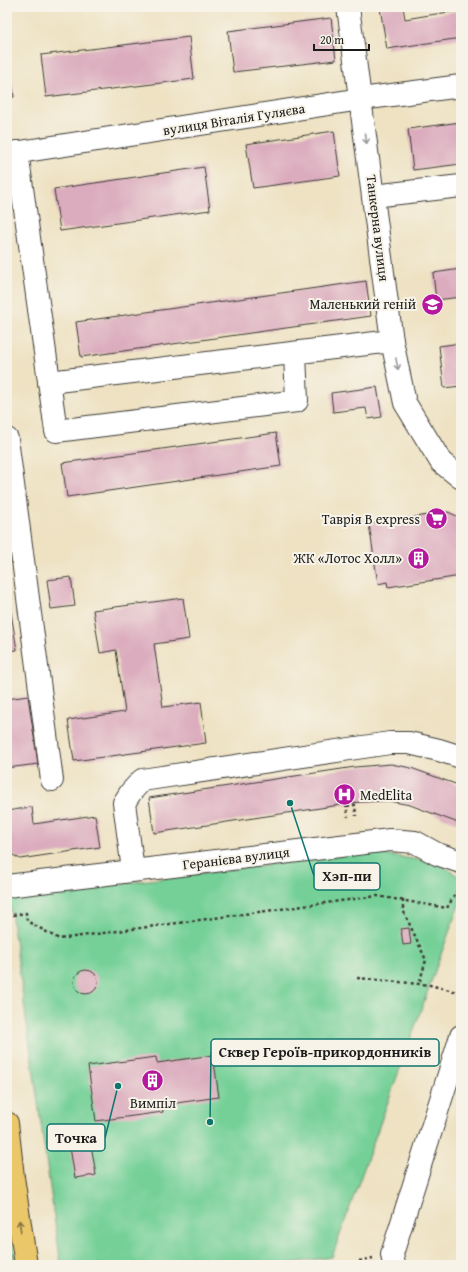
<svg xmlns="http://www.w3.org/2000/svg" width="468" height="1272" viewBox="0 0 468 1272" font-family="'Gentium Book Plus',serif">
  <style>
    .green { fill: #75d097; stroke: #48765a }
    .building { fill: #dbacbe }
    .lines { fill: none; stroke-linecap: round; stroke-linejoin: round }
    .minor-casing { stroke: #3c3a35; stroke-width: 24 }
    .major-casing { stroke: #3c3a35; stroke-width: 24 }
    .path { stroke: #3c3a35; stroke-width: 2.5; stroke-dasharray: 3 3; stroke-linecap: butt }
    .minor { stroke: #fff; stroke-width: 22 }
    .major { stroke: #eac769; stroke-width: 22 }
    .oneway { stroke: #999 }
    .oneway2 { stroke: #837242 }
    .labels { text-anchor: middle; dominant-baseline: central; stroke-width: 4; stroke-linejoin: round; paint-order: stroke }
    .street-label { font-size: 14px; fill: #1c1c1c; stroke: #f7f3e8 }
    .poi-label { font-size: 14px; fill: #1c1c1c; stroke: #f7f3e8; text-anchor: end }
    .leader { fill: none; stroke: #0f766e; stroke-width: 1.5 }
    .callout-dot { fill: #0f766e; stroke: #f7f3e8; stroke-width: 1.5 }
    .callout { fill: #f7f3e8; stroke: #0f766e; stroke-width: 1.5 }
    .callout-label { font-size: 15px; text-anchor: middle; font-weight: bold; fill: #1c1c1c }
  </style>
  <rect width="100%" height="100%" fill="#f7f3e8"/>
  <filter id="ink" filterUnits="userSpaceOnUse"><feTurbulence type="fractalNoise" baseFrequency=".025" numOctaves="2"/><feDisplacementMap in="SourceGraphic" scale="8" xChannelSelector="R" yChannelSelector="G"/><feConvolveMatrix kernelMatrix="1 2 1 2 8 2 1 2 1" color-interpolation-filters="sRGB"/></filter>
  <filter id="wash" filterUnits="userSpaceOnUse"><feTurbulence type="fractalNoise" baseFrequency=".012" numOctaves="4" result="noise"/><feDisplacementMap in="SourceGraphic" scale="16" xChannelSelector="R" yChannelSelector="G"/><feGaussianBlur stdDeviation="0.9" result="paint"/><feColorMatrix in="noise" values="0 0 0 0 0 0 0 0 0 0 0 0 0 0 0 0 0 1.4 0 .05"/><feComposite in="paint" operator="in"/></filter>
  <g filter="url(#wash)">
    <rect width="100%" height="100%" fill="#eee2c3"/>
    <g class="green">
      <path d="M 367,852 L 439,863 L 461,878 L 461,899 L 332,1257 L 278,1265 L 61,1265 L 9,898 Z"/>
      <path d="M 7,1199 L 16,1265 L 7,1265 Z"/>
    </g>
    <g id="blocks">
      <g class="building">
        <path d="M 386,7 L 403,7 L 405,19 L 461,10 L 461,38 L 387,49 L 380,8 Z"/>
        <path d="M 331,18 L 336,60 L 233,72 L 228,31 Z"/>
        <path d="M 189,37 L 194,79 L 46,97 L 41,55 Z"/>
        <path d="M 10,67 L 14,97 L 7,98 L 7,68 Z"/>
        <path d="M 461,122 L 461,164 L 413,170 L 408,129 Z"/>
        <path d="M 334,131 L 340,176 L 253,188 L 246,144 Z"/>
        <path d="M 204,167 L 210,210 L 60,231 L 54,189 Z"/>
        <path d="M 461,269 L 461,297 L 436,300 L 433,273 Z"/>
        <path d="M 366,281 L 371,316 L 81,357 L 76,322 Z"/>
        <path d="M 461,343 L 461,386 L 444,388 L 439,346 Z"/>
        <path d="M 377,387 L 382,417 L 368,419 L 366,408 L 333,412 L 331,393 Z"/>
        <path d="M 276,433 L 281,466 L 67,497 L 62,463 Z"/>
        <path d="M 448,512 L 461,518 L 461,576 L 388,587 L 387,582 L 378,584 L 369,524 Z"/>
        <path d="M 71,577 L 75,606 L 51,609 L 47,580 Z"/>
        <path d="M 7,588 L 17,650 L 7,651 Z"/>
        <path d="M 183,598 L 189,639 L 154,644 L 163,707 L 201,702 L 206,743 L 74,761 L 68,720 L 125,712 L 116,650 L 100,653 L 93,610 Z"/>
        <path d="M 28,696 L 38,764 L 7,768 L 7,699 Z"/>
        <path d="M 391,764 L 411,768 L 461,786 L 461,824 L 410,805 L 389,801 L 360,802 L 154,833 L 149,798 L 355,767 Z"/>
        <path d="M 32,807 L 34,824 L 95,815 L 100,847 L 20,859 L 13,855 L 7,850 L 7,811 Z"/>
        <path d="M 409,928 L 411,944 L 403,945 L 401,929 Z"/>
        <circle cx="86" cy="982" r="12"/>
        <path d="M 213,1055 L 219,1097 L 162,1105 L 163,1112 L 96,1121 L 88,1066 L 156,1057 L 157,1063 Z"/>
        <path d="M 90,1138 L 96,1175 L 75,1178 L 69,1141 Z"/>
      </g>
    </g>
  </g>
  <g filter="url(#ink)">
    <use href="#blocks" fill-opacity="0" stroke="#3c3a35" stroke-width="1"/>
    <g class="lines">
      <defs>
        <g id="minor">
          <path d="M 348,7 L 392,341 L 405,403 L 441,462 L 461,478"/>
          <path d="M 17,152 L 56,431 L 297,401 L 295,354"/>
          <path d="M 7,154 L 361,99 L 461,86"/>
          <path d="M 373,196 L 461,186"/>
          <path d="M 49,382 L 392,341"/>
          <path d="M 7,439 L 52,780"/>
          <path d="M 133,870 L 124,803 L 131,792 L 142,780 L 390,743 L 409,743 L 439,750 L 461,757"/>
          <path d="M 7,886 L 390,840 L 415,842 L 437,854 L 461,862"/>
          <path d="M 394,1265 L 392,1254 L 461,1036"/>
        </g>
        <path id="major" d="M 7,1123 L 13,1177 L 26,1265"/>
      </defs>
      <use href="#minor" class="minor-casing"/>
      <use href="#major" class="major-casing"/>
      <g class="path">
        <path d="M 346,804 L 348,817"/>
        <path d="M 347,806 L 355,805 L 356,816"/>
        <path d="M 403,900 L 403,910 L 426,960 L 419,984"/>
        <path d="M 7,916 L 26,913 L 27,921 L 59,939 L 377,896 L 447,908 L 461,884"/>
        <path d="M 357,978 L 430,985 L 461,993"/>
        <path d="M 359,1261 L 373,1258"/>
      </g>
      <use href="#minor" class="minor"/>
      <use href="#major" class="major"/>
    </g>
    <defs><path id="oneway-shaft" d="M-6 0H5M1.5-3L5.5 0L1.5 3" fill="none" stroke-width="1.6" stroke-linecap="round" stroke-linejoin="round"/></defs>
    <g class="oneway">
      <use href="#oneway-shaft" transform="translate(366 138) rotate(83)"/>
      <use href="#oneway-shaft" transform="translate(397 364) rotate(79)"/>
    </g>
    <use class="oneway2" href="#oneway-shaft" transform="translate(20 1226) rotate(-98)"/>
  </g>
  <defs>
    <symbol id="school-disc" viewBox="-11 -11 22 22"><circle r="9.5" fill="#b5179e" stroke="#f7f3e8"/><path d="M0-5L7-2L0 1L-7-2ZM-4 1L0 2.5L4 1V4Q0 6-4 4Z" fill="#fff"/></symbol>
    <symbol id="supermarket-disc" viewBox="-11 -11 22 22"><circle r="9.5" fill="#b5179e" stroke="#f7f3e8"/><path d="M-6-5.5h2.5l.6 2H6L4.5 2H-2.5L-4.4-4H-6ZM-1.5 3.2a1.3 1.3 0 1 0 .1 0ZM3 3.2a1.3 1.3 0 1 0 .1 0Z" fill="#fff"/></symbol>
    <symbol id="building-disc" viewBox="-11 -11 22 22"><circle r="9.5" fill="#b5179e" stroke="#f7f3e8"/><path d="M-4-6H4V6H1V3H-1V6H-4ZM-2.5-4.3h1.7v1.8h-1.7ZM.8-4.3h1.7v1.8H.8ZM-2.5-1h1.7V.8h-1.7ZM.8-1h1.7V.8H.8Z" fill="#fff"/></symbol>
    <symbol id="hospital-disc" viewBox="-11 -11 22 22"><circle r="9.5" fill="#b5179e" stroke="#f7f3e8"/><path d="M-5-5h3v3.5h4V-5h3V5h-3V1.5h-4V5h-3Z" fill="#fff"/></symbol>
  </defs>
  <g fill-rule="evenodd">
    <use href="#school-disc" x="420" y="292" width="25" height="25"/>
    <use href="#supermarket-disc" x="424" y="506" width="25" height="25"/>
    <use href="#building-disc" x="406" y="546" width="25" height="25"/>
    <use href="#hospital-disc" x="332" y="782" width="25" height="25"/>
    <use href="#building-disc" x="140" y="1068" width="25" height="25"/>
  </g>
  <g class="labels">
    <g class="street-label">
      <text transform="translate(234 119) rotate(-9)">вулиця Віталія Гуляєва</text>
      <text transform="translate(378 228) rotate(83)">Танкерна вулиця</text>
      <text transform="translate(236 858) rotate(-7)">Геранієва вулиця</text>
    </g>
    <g class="poi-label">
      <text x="416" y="304">Маленький геній</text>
      <text x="420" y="519">Таврія В express</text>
      <text x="402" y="558">ЖК «Лотос Холл»</text>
      <text x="360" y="795" text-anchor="start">MedElita</text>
      <text x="153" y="1103" text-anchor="middle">Вимпіл</text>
    </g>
  </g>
  <path class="leader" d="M290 803L314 876M210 1122L211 1052M118 1086L105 1138"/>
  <g class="callout-dot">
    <circle cx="290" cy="803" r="4"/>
    <circle cx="210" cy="1122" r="4"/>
    <circle cx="118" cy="1086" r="4"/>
  </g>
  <g class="callout">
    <rect x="314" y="863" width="66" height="27" rx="4"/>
    <rect x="211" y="1039" width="228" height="27" rx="4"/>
    <rect x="47" y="1124" width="58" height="27" rx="4"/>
  </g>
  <g class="callout-label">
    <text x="347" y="881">Хэп-пи</text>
    <text x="325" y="1057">Сквер Героїв-прикордонників</text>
    <text x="76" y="1143">Точка</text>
  </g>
  <rect width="468" height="1272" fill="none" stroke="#f7f3e8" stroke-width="24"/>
  <path d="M314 44v6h55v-6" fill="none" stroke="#1c1c1c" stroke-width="2"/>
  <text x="320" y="44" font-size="12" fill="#1c1c1c" stroke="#f7f3e8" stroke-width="3" paint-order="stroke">20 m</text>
</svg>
